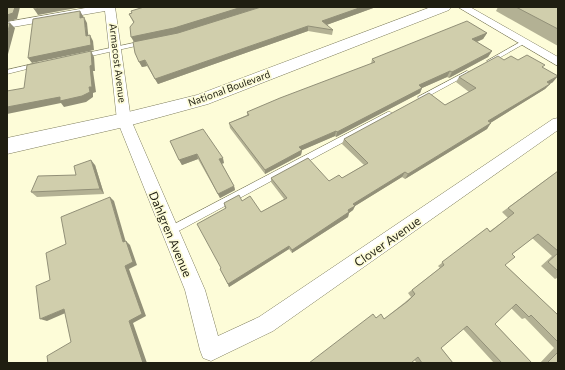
<svg xmlns="http://www.w3.org/2000/svg" width="565" height="370" viewBox="0 0 565 370" font-family="Commissioner,sans-serif">
  <style>
    .lines { fill: none; stroke-linecap: round; stroke-linejoin: round }
    .service-casing { stroke: #807f5f; stroke-width: 1 }
    .minor-casing { stroke: #807f5f; stroke-width: 1 }
    .secondary-casing { stroke: #807f5f; stroke-width: 1 }
    .service { fill: #fff; fill-rule: evenodd }
    .minor { fill: #fff; fill-rule: evenodd }
    .secondary { fill: #fff; fill-rule: evenodd }
    .wall { fill: #b3b194 }
    .shaded-wall { fill: #929078 }
    .building { fill: #d0ceac; stroke: #929078 }
    .labels { text-anchor: middle; dominant-baseline: central; stroke-width: 3.5; stroke-linejoin: round; paint-order: stroke }
    .far-street-label { font-size: 10px; fill: #1f1e11; stroke: #fdfcd8 }
    .street-label { font-size: 12px; fill: #1f1e11; stroke: #fdfcd8 }
  </style>
  <rect width="100%" height="100%" fill="#fdfcd8"/>
  <g class="lines">
    <defs>
      <g id="service">
        <path d="M 143,41 L 145,42 L 145,44 L 82,58 L 79,56 L 82,54 Z"/>
        <path d="M 522,41 L 527,42 L 492,62 L 490,63 L 487,61 Z"/>
        <path d="M 37,63 L 39,64 L 39,66 L 7,74 L 7,70 Z"/>
        <path d="M 467,71 L 469,72 L 469,74 L 423,99 L 419,99 L 418,97 Z"/>
        <path d="M 388,112 L 390,112 L 393,114 L 392,116 L 173,234 L 170,235 L 167,234 L 166,231 L 167,228 Z"/>
      </g>
      <g id="minor">
        <path d="M 91,7 L 115,7 L 131,120 L 205,290 L 218,336 L 259,317 L 553,119 L 558,118 L 558,130 L 273,331 L 211,361 L 203,358 L 200,350 L 185,290 L 117,120 L 105,11 L 7,28 L 7,22 Z"/>
        <path d="M 458,7 L 470,7 L 558,57 L 558,66 Z"/>
      </g>
      <path id="secondary" d="M 431,7 L 451,7 L 449,10 L 208,104 L 124,127 L 7,154 L 7,138 L 124,113 L 197,95 Z"/>
    </defs>
    <use href="#service" class="service-casing"/>
    <use href="#minor" class="minor-casing"/>
    <use href="#secondary" class="secondary-casing"/>
    <use href="#service" class="service"/>
    <use href="#minor" class="minor"/>
    <use href="#secondary" class="secondary"/>
  </g>
  <g class="wall">
    <path d="M 144,7 L 376,7 L 326,25 L 333,30 L 332,35 L 308,31 L 158,84 L 147,66 L 142,67 L 135,53 L 133,22 L 129,14 Z"/>
    <path d="M 498,7 L 558,7 L 558,46 L 496,11 Z"/>
    <path d="M 487,33 L 483,39 L 477,42 L 492,51 L 488,57 L 449,78 L 447,77 L 422,88 L 420,93 L 336,137 L 335,136 L 302,150 L 301,155 L 265,174 L 230,128 L 229,123 L 247,115 L 247,112 L 371,64 L 372,59 Z"/>
    <path d="M 504,60 L 518,60 L 543,68 L 553,82 L 550,84 L 545,89 L 490,123 L 487,129 L 405,179 L 402,177 L 355,206 L 353,210 L 349,213 L 348,217 L 292,253 L 289,249 L 229,287 L 221,268 L 225,208 L 224,203 L 242,201 L 261,212 L 284,199 L 271,182 L 271,178 L 329,181 L 342,178 L 364,165 L 342,144 L 344,139 L 445,105 L 469,92 L 456,82 L 459,77 Z"/>
    <path d="M 170,141 L 224,163 L 222,164 L 234,186 L 235,190 L 220,198 L 198,159 L 182,165 Z"/>
    <path d="M 95,165 L 104,194 L 37,197 L 31,192 L 76,175 Z"/>
    <path d="M 558,171 L 558,279 L 557,278 L 555,279 L 541,266 L 552,256 L 532,238 L 512,254 L 505,265 L 558,315 L 558,363 L 540,363 L 554,348 L 525,318 L 522,319 L 511,308 L 495,324 L 532,363 L 494,363 L 463,329 L 441,348 L 453,363 L 417,363 L 376,318 L 384,319 L 404,303 L 411,297 L 408,293 L 440,268 L 438,266 L 487,228 L 490,231 L 508,218 L 502,212 Z"/>
  </g>
  <g class="shaded-wall">
    <path d="M 15,7 L 20,7 L 17,19 L 7,22 L 7,15 Z"/>
    <path d="M 47,7 L 82,7 L 38,15 L 34,9 Z"/>
    <path d="M 242,7 L 261,7 L 176,34 L 134,42 L 131,37 Z"/>
    <path d="M 362,7 L 376,7 L 321,27 L 322,21 Z"/>
    <path d="M 80,11 L 83,16 L 83,24 L 80,18 Z"/>
    <path d="M 84,17 L 87,23 L 89,42 L 86,36 Z"/>
    <path d="M 10,23 L 15,28 L 7,58 L 7,35 Z"/>
    <path d="M 308,26 L 308,31 L 158,84 L 155,79 Z"/>
    <path d="M 487,33 L 483,39 L 469,45 L 472,39 Z"/>
    <path d="M 90,35 L 93,41 L 94,50 L 32,63 L 28,58 Z"/>
    <path d="M 91,51 L 94,57 L 95,71 L 93,71 L 96,92 L 93,93 L 93,97 L 86,102 L 64,107 L 61,103 L 7,114 L 7,107 L 89,87 L 90,66 Z"/>
    <path d="M 492,51 L 488,57 L 449,78 L 452,72 Z"/>
    <path d="M 145,60 L 147,66 L 142,67 L 139,62 Z"/>
    <path d="M 450,71 L 447,77 L 422,88 L 420,93 L 336,137 L 337,132 L 419,85 Z"/>
    <path d="M 558,76 L 553,82 L 543,88 L 547,82 Z"/>
    <path d="M 550,84 L 545,89 L 484,127 L 488,121 Z"/>
    <path d="M 491,123 L 487,129 L 405,179 L 408,174 Z"/>
    <path d="M 336,131 L 335,136 L 298,152 L 299,147 Z"/>
    <path d="M 302,150 L 301,155 L 265,174 L 265,170 Z"/>
    <path d="M 197,154 L 198,159 L 182,165 L 179,160 Z"/>
    <path d="M 223,158 L 224,163 L 220,164 L 219,159 Z"/>
    <path d="M 91,160 L 95,165 L 104,194 L 100,189 Z"/>
    <path d="M 405,172 L 402,177 L 355,206 L 353,210 L 349,213 L 348,217 L 292,253 L 292,250 L 348,210 L 353,204 Z"/>
    <path d="M 234,186 L 235,190 L 220,198 L 218,194 Z"/>
    <path d="M 110,197 L 114,201 L 127,246 L 123,242 Z"/>
    <path d="M 126,241 L 130,245 L 137,265 L 129,269 L 146,316 L 133,323 L 147,363 L 142,363 L 129,321 L 125,266 Z"/>
    <path d="M 289,246 L 289,249 L 229,287 L 228,284 Z"/>
    <path d="M 64,309 L 70,311 L 47,321 L 40,319 Z"/>
  </g>
  <g class="building">
    <path d="M 7,7 L 15,7 L 13,13 L 7,15 Z"/>
    <path d="M 34,7 L 47,7 L 34,9 Z"/>
    <path d="M 144,7 L 242,7 L 174,28 L 131,37 L 130,27 L 134,22 L 129,14 L 132,13 L 131,11 Z"/>
    <path d="M 261,7 L 362,7 L 322,21 L 333,30 L 308,26 L 155,79 L 145,60 L 139,62 L 135,53 L 133,42 L 178,33 Z"/>
    <path d="M 516,7 L 558,7 L 558,29 Z"/>
    <path d="M 80,11 L 80,18 L 84,17 L 86,36 L 90,35 L 91,45 L 28,58 L 33,19 Z"/>
    <path d="M 467,21 L 487,33 L 472,39 L 492,51 L 452,72 L 450,71 L 419,85 L 422,88 L 337,132 L 336,131 L 299,147 L 302,150 L 265,170 L 229,123 L 249,115 L 247,112 L 280,98 L 375,62 L 372,59 Z"/>
    <path d="M 7,23 L 10,23 L 7,35 Z"/>
    <path d="M 91,51 L 92,65 L 90,66 L 92,87 L 89,87 L 90,92 L 82,96 L 60,101 L 60,97 L 7,107 L 7,91 L 24,88 L 27,65 Z"/>
    <path d="M 527,55 L 545,65 L 542,67 L 558,76 L 547,82 L 550,84 L 488,121 L 491,123 L 408,174 L 405,172 L 353,204 L 355,206 L 348,210 L 349,212 L 292,250 L 289,246 L 228,284 L 220,269 L 221,268 L 197,224 L 226,208 L 224,203 L 239,195 L 242,201 L 250,196 L 261,212 L 287,198 L 271,178 L 308,158 L 329,181 L 339,175 L 342,178 L 368,163 L 344,139 L 429,93 L 445,105 L 476,88 L 459,77 L 498,56 L 504,60 L 511,56 L 518,60 Z"/>
    <path d="M 203,129 L 223,158 L 219,159 L 234,186 L 218,194 L 197,154 L 179,160 L 170,141 Z"/>
    <path d="M 91,160 L 100,189 L 31,192 L 38,176 L 76,175 L 74,166 Z"/>
    <path d="M 558,171 L 558,251 L 538,234 L 512,254 L 515,257 L 505,265 L 558,315 L 558,342 L 531,315 L 529,317 L 516,304 L 495,324 L 532,363 L 502,363 L 467,326 L 441,348 L 453,363 L 422,363 L 418,357 L 411,363 L 309,363 L 373,314 L 376,318 L 381,314 L 384,319 L 408,301 L 415,294 L 412,290 L 444,265 L 442,262 L 487,228 L 490,232 L 514,213 L 508,208 Z"/>
    <path d="M 110,197 L 123,242 L 126,241 L 133,262 L 125,266 L 142,314 L 129,321 L 143,363 L 48,363 L 47,356 L 71,342 L 64,309 L 40,319 L 36,286 L 50,280 L 46,253 L 66,244 L 61,217 Z"/>
    <path d="M 558,253 L 558,271 L 548,262 Z"/>
    <path d="M 558,352 L 558,363 L 547,363 Z"/>
  </g>
  <g class="labels">
    <g class="far-street-label">
      <text transform="translate(118 63) rotate(83)">Armacost Avenue</text>
      <text transform="translate(229 88) rotate(-20)">National Boulevard</text>
    </g>
    <g class="street-label">
      <text transform="translate(171 234) rotate(67)">Dahlgren Avenue</text>
      <text transform="translate(387 241) rotate(-35)">Clover Avenue</text>
    </g>
  </g>
  <rect width="565" height="370" fill="none" stroke="#1f1e11" stroke-width="16"/>
</svg>
